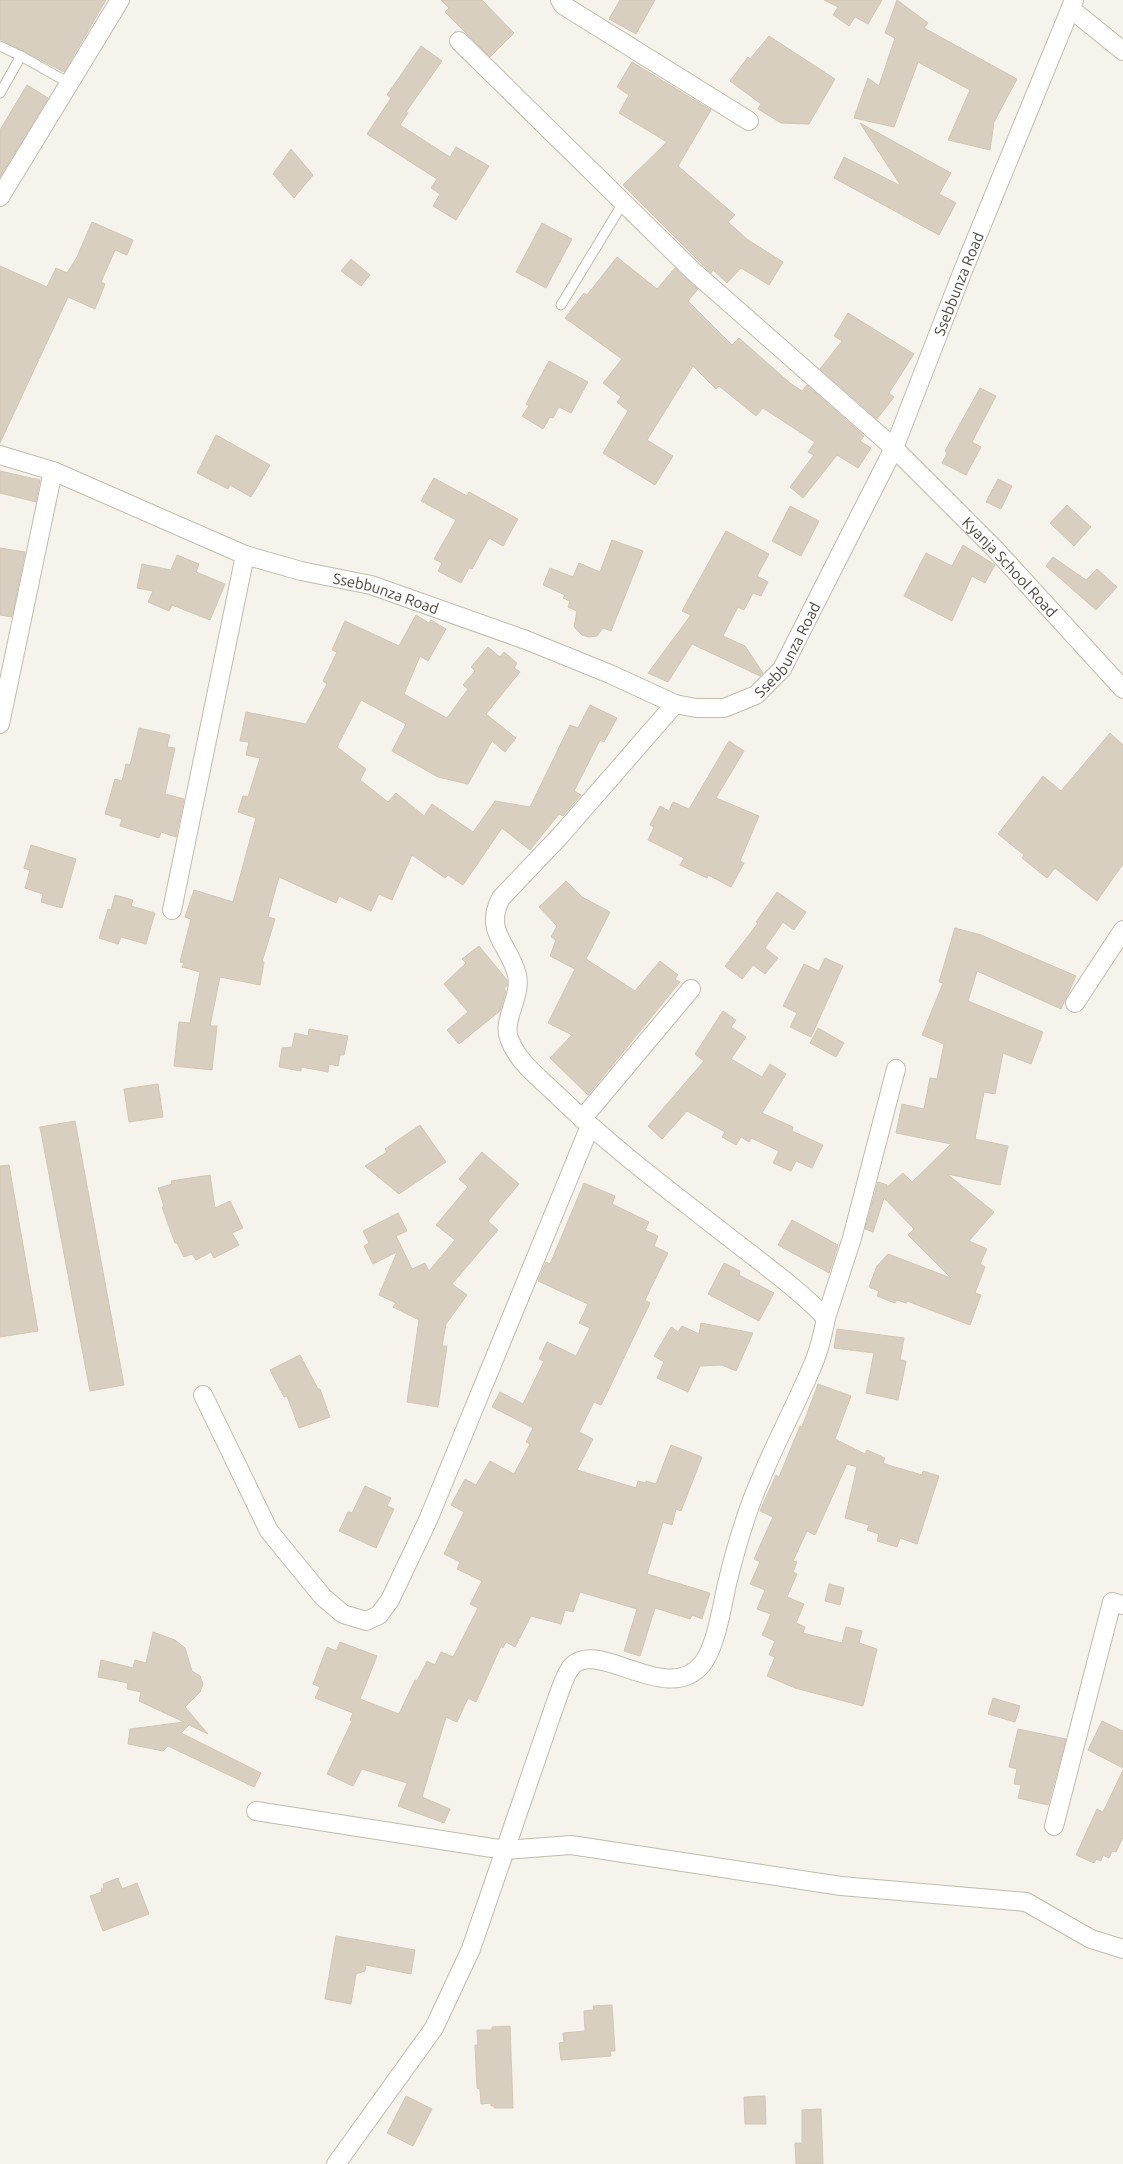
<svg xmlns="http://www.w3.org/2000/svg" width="1123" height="2164" viewBox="0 0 1123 2164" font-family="Ubuntu,sans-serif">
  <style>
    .building { fill: #d8cfc1; stroke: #d3c7b4 }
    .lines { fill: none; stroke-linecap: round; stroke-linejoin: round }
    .service-casing { stroke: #c2bbae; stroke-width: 11 }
    .minor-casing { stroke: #c2bbae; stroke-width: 20 }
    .service { stroke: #fff; stroke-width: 9 }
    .minor { stroke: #fff; stroke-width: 18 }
    .labels { text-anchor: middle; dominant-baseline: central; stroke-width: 4; stroke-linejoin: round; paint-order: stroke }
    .street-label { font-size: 15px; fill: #4b4439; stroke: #fff }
  </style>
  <rect width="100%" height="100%" fill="#f6f3ec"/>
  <g class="building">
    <path d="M 0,0 L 106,0 L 64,72 L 0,39 Z"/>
    <path d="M 441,0 L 482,0 L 514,33 L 490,57 L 445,12 L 449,8 Z"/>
    <path d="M 620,0 L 655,0 L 636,34 L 609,19 Z"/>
    <path d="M 824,0 L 882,0 L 868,24 L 855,17 L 849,26 L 833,15 L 838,7 Z"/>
    <path d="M 897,0 L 928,23 L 924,28 L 1017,79 L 994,122 L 990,150 L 948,140 L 970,90 L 918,62 L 894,127 L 854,118 L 868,78 L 879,86 L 895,38 L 885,33 Z"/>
    <path d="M 769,36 L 835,79 L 809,124 L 781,123 L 758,109 L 761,104 L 730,81 L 748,57 L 750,59 Z"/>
    <path d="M 421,46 L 442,61 L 406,112 L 408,113 L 400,125 L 450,157 L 456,147 L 489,166 L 456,220 L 433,206 L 440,194 L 431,188 L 437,179 L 367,134 L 391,98 L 387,95 Z"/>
    <path d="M 632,62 L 711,110 L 678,166 L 735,215 L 728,222 L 748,240 L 783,262 L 769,285 L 741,268 L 727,283 L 713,270 L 711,273 L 623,185 L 667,142 L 619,113 L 629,95 L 617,87 Z"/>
    <path d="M 27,85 L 48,98 L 0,177 L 0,130 Z"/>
    <path d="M 860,123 L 951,173 L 939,194 L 956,203 L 939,235 L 834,178 L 844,157 L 901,186 Z"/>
    <path d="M 291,149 L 313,175 L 294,198 L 273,174 Z"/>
    <path d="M 92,222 L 133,240 L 127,255 L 115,250 L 101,282 L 105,284 L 95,309 L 68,297 L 0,443 L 0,266 L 47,287 L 56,268 L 67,273 L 77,257 Z"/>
    <path d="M 542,223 L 572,239 L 546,288 L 516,272 Z"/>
    <path d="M 617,257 L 657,289 L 675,268 L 698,289 L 688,301 L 732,345 L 739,338 L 790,383 L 802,391 L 807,385 L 864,436 L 860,441 L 871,448 L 858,468 L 837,455 L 803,498 L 790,487 L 814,455 L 808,452 L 815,442 L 763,408 L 756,416 L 719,386 L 716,389 L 693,366 L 647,440 L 673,456 L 655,485 L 603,453 L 628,411 L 617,402 L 621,397 L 603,383 L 622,359 L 565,318 L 584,293 L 587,295 Z"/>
    <path d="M 351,259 L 370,275 L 361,286 L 341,271 Z"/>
    <path d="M 848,313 L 914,354 L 889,393 L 894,397 L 877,419 L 820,369 L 842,341 L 834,336 Z"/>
    <path d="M 549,361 L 588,382 L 571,413 L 559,407 L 553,418 L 550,417 L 543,429 L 522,416 L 529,406 L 526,404 Z"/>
    <path d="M 980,388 L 996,396 L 972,442 L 981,447 L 966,475 L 942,463 L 947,453 L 945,451 Z"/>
    <path d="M 216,435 L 270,465 L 251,497 L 230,485 L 228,489 L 197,473 Z"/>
    <path d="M 0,471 L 40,480 L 36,502 L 0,493 Z"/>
    <path d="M 434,478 L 467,496 L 469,492 L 518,519 L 503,546 L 489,538 L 472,569 L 469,568 L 461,583 L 438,571 L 442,563 L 434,559 L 456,520 L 421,501 Z"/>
    <path d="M 998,479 L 1012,486 L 1001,509 L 986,502 Z"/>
    <path d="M 1067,505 L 1091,527 L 1074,546 L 1050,523 Z"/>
    <path d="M 790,506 L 819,521 L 801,556 L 772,541 Z"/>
    <path d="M 726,531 L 769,554 L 757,576 L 768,582 L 761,596 L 753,593 L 744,610 L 738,607 L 723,636 L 745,646 L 763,673 L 760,676 L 692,644 L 668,682 L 648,673 L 691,615 L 682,611 Z"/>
    <path d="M 612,540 L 643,551 L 611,631 L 603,628 L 597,636 L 589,637 L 582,635 L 574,627 L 577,611 L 568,607 L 570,601 L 563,598 L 565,595 L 543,585 L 550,568 L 573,577 L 579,563 L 600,572 Z"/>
    <path d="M 963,545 L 995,565 L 985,583 L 972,576 L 952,621 L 904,596 L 926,553 L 952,566 Z"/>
    <path d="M 0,548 L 25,552 L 12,617 L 0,615 Z"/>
    <path d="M 177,555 L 199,564 L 196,572 L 225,584 L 210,620 L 172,605 L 169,611 L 148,602 L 153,591 L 137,588 L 142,564 L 171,570 Z"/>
    <path d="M 1053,557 L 1086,580 L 1097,569 L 1117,587 L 1096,610 L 1046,566 Z"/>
    <path d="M 416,615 L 429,623 L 431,620 L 446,629 L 428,661 L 420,656 L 404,694 L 447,718 L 468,689 L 463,685 L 475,671 L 471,667 L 488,647 L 500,657 L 504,652 L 517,663 L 514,668 L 520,672 L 486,714 L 516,738 L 505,752 L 492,741 L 468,784 L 438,777 L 392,751 L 406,724 L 361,700 L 337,747 L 366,769 L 360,780 L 388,802 L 396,793 L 424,816 L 432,804 L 473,832 L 495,801 L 530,807 L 570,725 L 578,728 L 590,705 L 617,718 L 604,742 L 600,740 L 574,791 L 581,795 L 563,816 L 559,814 L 530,850 L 502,828 L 463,885 L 448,875 L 445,878 L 412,855 L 392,900 L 379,894 L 371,911 L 339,896 L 336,903 L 279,877 L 268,917 L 275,919 L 262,962 L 264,962 L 260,985 L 220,977 L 210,1026 L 217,1026 L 212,1070 L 174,1066 L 179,1022 L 190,1023 L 200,972 L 182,967 L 184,963 L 180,962 L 191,919 L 185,917 L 194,890 L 233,902 L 256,818 L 238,812 L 243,796 L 248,797 L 260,758 L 246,755 L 249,742 L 240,741 L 246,712 L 306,724 L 327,684 L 323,681 L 337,652 L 332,650 L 345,621 L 399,646 Z"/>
    <path d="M 139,728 L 170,735 L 167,747 L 175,748 L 165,794 L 184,799 L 176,837 L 161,832 L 159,838 L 120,826 L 122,819 L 105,814 L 115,779 L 122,781 L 126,764 L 130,765 Z"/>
    <path d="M 1110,733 L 1123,745 L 1123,864 L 1097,901 L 1055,868 L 1047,878 L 1022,858 L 1024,855 L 998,834 L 1043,776 L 1061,791 Z"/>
    <path d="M 729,741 L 744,751 L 716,798 L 759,816 L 740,861 L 744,863 L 731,887 L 708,875 L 707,878 L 680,865 L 684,858 L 648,840 L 654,827 L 650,825 L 660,806 L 669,811 L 673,802 L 689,809 Z"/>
    <path d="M 31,845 L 76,859 L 62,908 L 41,902 L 43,894 L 25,888 L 30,870 L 24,868 Z"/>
    <path d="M 566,881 L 582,897 L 610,912 L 586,959 L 635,991 L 660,961 L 678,975 L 675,979 L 680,982 L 588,1095 L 550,1058 L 572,1035 L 548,1023 L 575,969 L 550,956 L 556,940 L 551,937 L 557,926 L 539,907 Z"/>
    <path d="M 777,892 L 806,912 L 794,930 L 783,922 L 765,948 L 778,958 L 765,974 L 753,965 L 742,979 L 725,966 L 758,923 L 756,922 Z"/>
    <path d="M 115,895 L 133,900 L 131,906 L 155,913 L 146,944 L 121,937 L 118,944 L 99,938 L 108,909 L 111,910 Z"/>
    <path d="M 955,928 L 981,935 L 1076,976 L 1061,1009 L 977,971 L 968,1001 L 1043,1032 L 1031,1064 L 1003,1053 L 995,1094 L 984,1092 L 975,1139 L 1008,1146 L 1000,1185 L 947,1174 L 994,1212 L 969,1241 L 987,1249 L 980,1264 L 985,1267 L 975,1293 L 981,1295 L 970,1325 L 907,1301 L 906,1303 L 897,1300 L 895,1303 L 877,1296 L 879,1291 L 869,1287 L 877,1266 L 888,1254 L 951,1278 L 908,1235 L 914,1229 L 884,1198 L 873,1232 L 865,1229 L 878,1182 L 887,1185 L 886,1188 L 903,1173 L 912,1182 L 951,1144 L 896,1133 L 902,1104 L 924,1109 L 930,1078 L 937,1079 L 944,1044 L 922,1035 L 943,983 L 939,982 Z"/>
    <path d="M 479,946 L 507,980 L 507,986 L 504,988 L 506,991 L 500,1011 L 459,1044 L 447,1030 L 468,1012 L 444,984 L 466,963 L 462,959 Z"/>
    <path d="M 825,958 L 843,966 L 811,1037 L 790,1027 L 797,1013 L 783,1006 L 804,964 L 819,971 Z"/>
    <path d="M 723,1011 L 736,1020 L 731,1027 L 746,1037 L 731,1059 L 762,1077 L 770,1064 L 786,1074 L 762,1113 L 793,1127 L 792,1131 L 823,1145 L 812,1168 L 796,1161 L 791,1171 L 773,1163 L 779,1151 L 751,1138 L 749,1142 L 741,1137 L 736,1145 L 722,1137 L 725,1132 L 687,1111 L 662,1139 L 648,1126 L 704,1061 L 695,1054 Z"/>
    <path d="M 818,1028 L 844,1043 L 836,1057 L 810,1043 Z"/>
    <path d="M 309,1029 L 348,1036 L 344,1055 L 340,1055 L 338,1066 L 329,1064 L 328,1072 L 301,1067 L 301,1071 L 279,1067 L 282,1048 L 292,1047 L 295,1033 L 308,1036 Z"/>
    <path d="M 158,1084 L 163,1117 L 129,1122 L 124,1089 Z"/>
    <path d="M 75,1121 L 124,1385 L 90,1391 L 40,1127 Z"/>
    <path d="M 420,1125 L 446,1162 L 399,1194 L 365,1166 L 387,1152 L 385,1149 Z"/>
    <path d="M 482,1152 L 519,1184 L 488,1221 L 498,1230 L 452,1284 L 467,1295 L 446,1324 L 442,1346 L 447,1346 L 438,1407 L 407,1402 L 419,1320 L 393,1307 L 396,1303 L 379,1295 L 397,1252 L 373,1264 L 364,1246 L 369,1243 L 363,1231 L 398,1213 L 407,1231 L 396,1236 L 412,1269 L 425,1263 L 429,1271 L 455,1240 L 436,1225 L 468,1187 L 459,1179 Z"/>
    <path d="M 9,1165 L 38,1331 L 0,1337 L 0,1166 Z"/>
    <path d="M 210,1175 L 215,1208 L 230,1201 L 243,1228 L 232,1233 L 239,1245 L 214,1258 L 211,1252 L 196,1260 L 192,1254 L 184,1257 L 177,1243 L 175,1243 L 162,1207 L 164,1206 L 158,1188 L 172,1184 L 171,1181 Z"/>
    <path d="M 584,1183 L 615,1196 L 612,1204 L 649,1222 L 645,1230 L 658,1236 L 654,1246 L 668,1253 L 645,1300 L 650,1303 L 607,1393 L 601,1405 L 594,1402 L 579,1432 L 593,1439 L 577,1470 L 636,1488 L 638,1481 L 646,1483 L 646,1481 L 656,1484 L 671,1445 L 702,1457 L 681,1511 L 676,1509 L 672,1525 L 663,1522 L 647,1574 L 710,1593 L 702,1619 L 692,1615 L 690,1619 L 655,1608 L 640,1656 L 624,1651 L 637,1609 L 580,1592 L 573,1612 L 565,1610 L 561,1624 L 531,1616 L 515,1647 L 506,1642 L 503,1648 L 501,1646 L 476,1702 L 468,1698 L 457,1722 L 446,1717 L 422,1797 L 450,1809 L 444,1823 L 398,1806 L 407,1783 L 362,1769 L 353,1786 L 327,1774 L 352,1721 L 350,1720 L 353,1713 L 315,1698 L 320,1687 L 313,1684 L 327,1647 L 336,1651 L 340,1642 L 377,1656 L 360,1699 L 399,1714 L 415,1680 L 417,1681 L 427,1661 L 435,1665 L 441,1652 L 453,1657 L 478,1608 L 470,1604 L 482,1581 L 457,1569 L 460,1562 L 444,1554 L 464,1512 L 451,1505 L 465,1479 L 476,1485 L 490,1461 L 514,1474 L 530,1444 L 526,1442 L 533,1428 L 492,1407 L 500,1392 L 523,1404 L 544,1361 L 539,1359 L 547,1342 L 576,1356 L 590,1328 L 579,1323 L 588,1304 L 538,1281 L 546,1262 L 550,1264 Z"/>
    <path d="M 792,1220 L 838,1245 L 829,1273 L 778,1245 Z"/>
    <path d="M 724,1263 L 740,1271 L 739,1275 L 774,1293 L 759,1321 L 708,1294 Z"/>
    <path d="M 701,1323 L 753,1333 L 736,1371 L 722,1365 L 700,1366 L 688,1392 L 657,1378 L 664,1362 L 654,1356 L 671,1327 L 678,1332 L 682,1326 L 699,1334 Z"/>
    <path d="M 837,1329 L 904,1338 L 900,1360 L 906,1361 L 905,1367 L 898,1400 L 866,1393 L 874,1353 L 834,1348 Z"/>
    <path d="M 300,1355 L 318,1389 L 320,1389 L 330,1417 L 299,1428 L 287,1396 L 284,1397 L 270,1370 Z"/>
    <path d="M 818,1384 L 851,1396 L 835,1439 L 865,1454 L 867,1450 L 885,1458 L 883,1463 L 888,1465 L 922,1475 L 923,1471 L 939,1476 L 917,1544 L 900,1538 L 897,1547 L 877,1541 L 879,1534 L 867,1530 L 869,1525 L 845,1518 L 857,1467 L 847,1464 L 815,1535 L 807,1531 L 793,1561 L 797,1562 L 793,1572 L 797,1574 L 787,1597 L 804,1604 L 796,1623 L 805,1627 L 803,1633 L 842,1643 L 846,1627 L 862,1631 L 859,1643 L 877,1649 L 863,1706 L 795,1688 L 767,1676 L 775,1657 L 769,1655 L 775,1641 L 762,1635 L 771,1614 L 757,1609 L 765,1590 L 750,1584 L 760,1562 L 754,1559 L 773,1517 L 760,1511 L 776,1475 L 779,1477 L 800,1426 L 802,1427 Z"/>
    <path d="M 365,1486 L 391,1498 L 387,1506 L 394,1509 L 376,1548 L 339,1531 L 348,1512 L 352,1513 Z"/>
    <path d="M 829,1584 L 844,1588 L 840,1605 L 825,1601 Z"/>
    <path d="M 153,1632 L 175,1640 L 185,1648 L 192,1671 L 200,1676 L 203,1684 L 200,1692 L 185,1707 L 208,1734 L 189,1725 L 181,1733 L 261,1773 L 254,1787 L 168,1746 L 163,1751 L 128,1744 L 130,1729 L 184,1722 L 139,1701 L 141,1692 L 127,1689 L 128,1683 L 98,1677 L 101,1660 L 133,1668 L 135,1660 L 146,1663 Z"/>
    <path d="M 993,1698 L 1020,1706 L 1015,1722 L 988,1714 Z"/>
    <path d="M 1102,1721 L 1123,1731 L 1123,1768 L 1088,1750 Z"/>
    <path d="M 1018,1729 L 1066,1739 L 1048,1805 L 1018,1798 L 1021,1785 L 1014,1784 L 1017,1769 L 1009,1767 Z"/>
    <path d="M 1123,1770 L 1123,1837 L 1116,1852 L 1112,1851 L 1109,1858 L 1103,1855 L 1101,1861 L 1096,1859 L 1094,1863 L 1076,1855 L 1097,1809 L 1103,1812 Z"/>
    <path d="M 118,1878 L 122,1889 L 137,1883 L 149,1914 L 103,1931 L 90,1896 L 102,1892 L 101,1889 L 104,1888 L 103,1884 Z"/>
    <path d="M 336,1936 L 415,1950 L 411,1974 L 366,1965 L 365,1971 L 356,1974 L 351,2004 L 325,1999 Z"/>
    <path d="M 612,2005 L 615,2051 L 610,2051 L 611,2056 L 561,2060 L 559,2043 L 564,2042 L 563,2033 L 585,2031 L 584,2011 L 594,2010 L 593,2006 Z"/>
    <path d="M 510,2026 L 513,2108 L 494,2108 L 494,2106 L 491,2106 L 491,2103 L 481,2104 L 480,2089 L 477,2088 L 475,2045 L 478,2045 L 477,2030 L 492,2030 L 492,2027 Z"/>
    <path d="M 406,2096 L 432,2109 L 413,2146 L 387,2133 Z"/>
    <path d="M 765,2096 L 766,2124 L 745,2124 L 744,2097 Z"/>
    <path d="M 821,2109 L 823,2164 L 796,2164 L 795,2143 L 802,2143 L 802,2110 Z"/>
  </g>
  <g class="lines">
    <defs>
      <g id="service">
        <path d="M 0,46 L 21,56"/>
        <path d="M 0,93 L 21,56 L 69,83"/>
        <path d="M 561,305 L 623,203"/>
      </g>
      <g id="minor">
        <path d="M 560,0 L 563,5 L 749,121"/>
        <path d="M 1071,9 L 1123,51"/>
        <path id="s1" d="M 459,41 L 693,271 L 894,448 L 995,549 L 1123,689"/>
        <path d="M 0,197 L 120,0"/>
        <path id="s2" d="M 0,455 L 53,471 L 245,555 L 301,571 L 371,585 L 526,640 L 610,674 L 675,704 L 696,708 L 724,708 L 756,695 L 782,669 L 894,448 L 962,273 L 1074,0"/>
        <path d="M 0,724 L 53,471"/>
        <path d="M 172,910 L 245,555"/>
        <path d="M 1075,1003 L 1123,930"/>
        <path d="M 582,1119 L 691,989"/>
        <path d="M 826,1318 L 852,1238 L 896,1069"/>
        <path d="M 203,1395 L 269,1531 L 323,1597 L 343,1614 L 366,1621 L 379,1615 L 390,1600 L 428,1520 L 590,1126"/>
        <path d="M 256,1811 L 505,1850 L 571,1845 L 841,1886 L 1026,1902 L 1091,1939 L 1123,1949"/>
        <path d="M 1054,1826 L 1112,1602 L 1123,1605"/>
        <path d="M 336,2164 L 434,2028 L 471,1949 L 558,1696 C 562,1686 565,1674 572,1666 C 598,1638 669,1708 703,1663 C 716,1646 722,1606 727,1584 C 736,1547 746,1511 762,1476 C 778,1437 798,1401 814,1362 C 820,1348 823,1333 826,1318 C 797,1288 763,1264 730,1238 C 671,1192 611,1147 557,1095 C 540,1078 517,1062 509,1038 C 502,1020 522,996 517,975 C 510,945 483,932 501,898 L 560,836 L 675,704"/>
      </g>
    </defs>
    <use href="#service" class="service-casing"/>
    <use href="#minor" class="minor-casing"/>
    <use href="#service" class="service"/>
    <use href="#minor" class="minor"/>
  </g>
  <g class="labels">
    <g class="street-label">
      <text stroke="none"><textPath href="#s2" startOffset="1266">Ssebbunza Road</textPath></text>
      <text stroke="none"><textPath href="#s1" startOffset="762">Kyanja School Road</textPath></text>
      <text stroke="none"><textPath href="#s2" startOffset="411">Ssebbunza Road</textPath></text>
      <text stroke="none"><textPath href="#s2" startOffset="861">Ssebbunza Road</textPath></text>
    </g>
  </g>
</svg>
